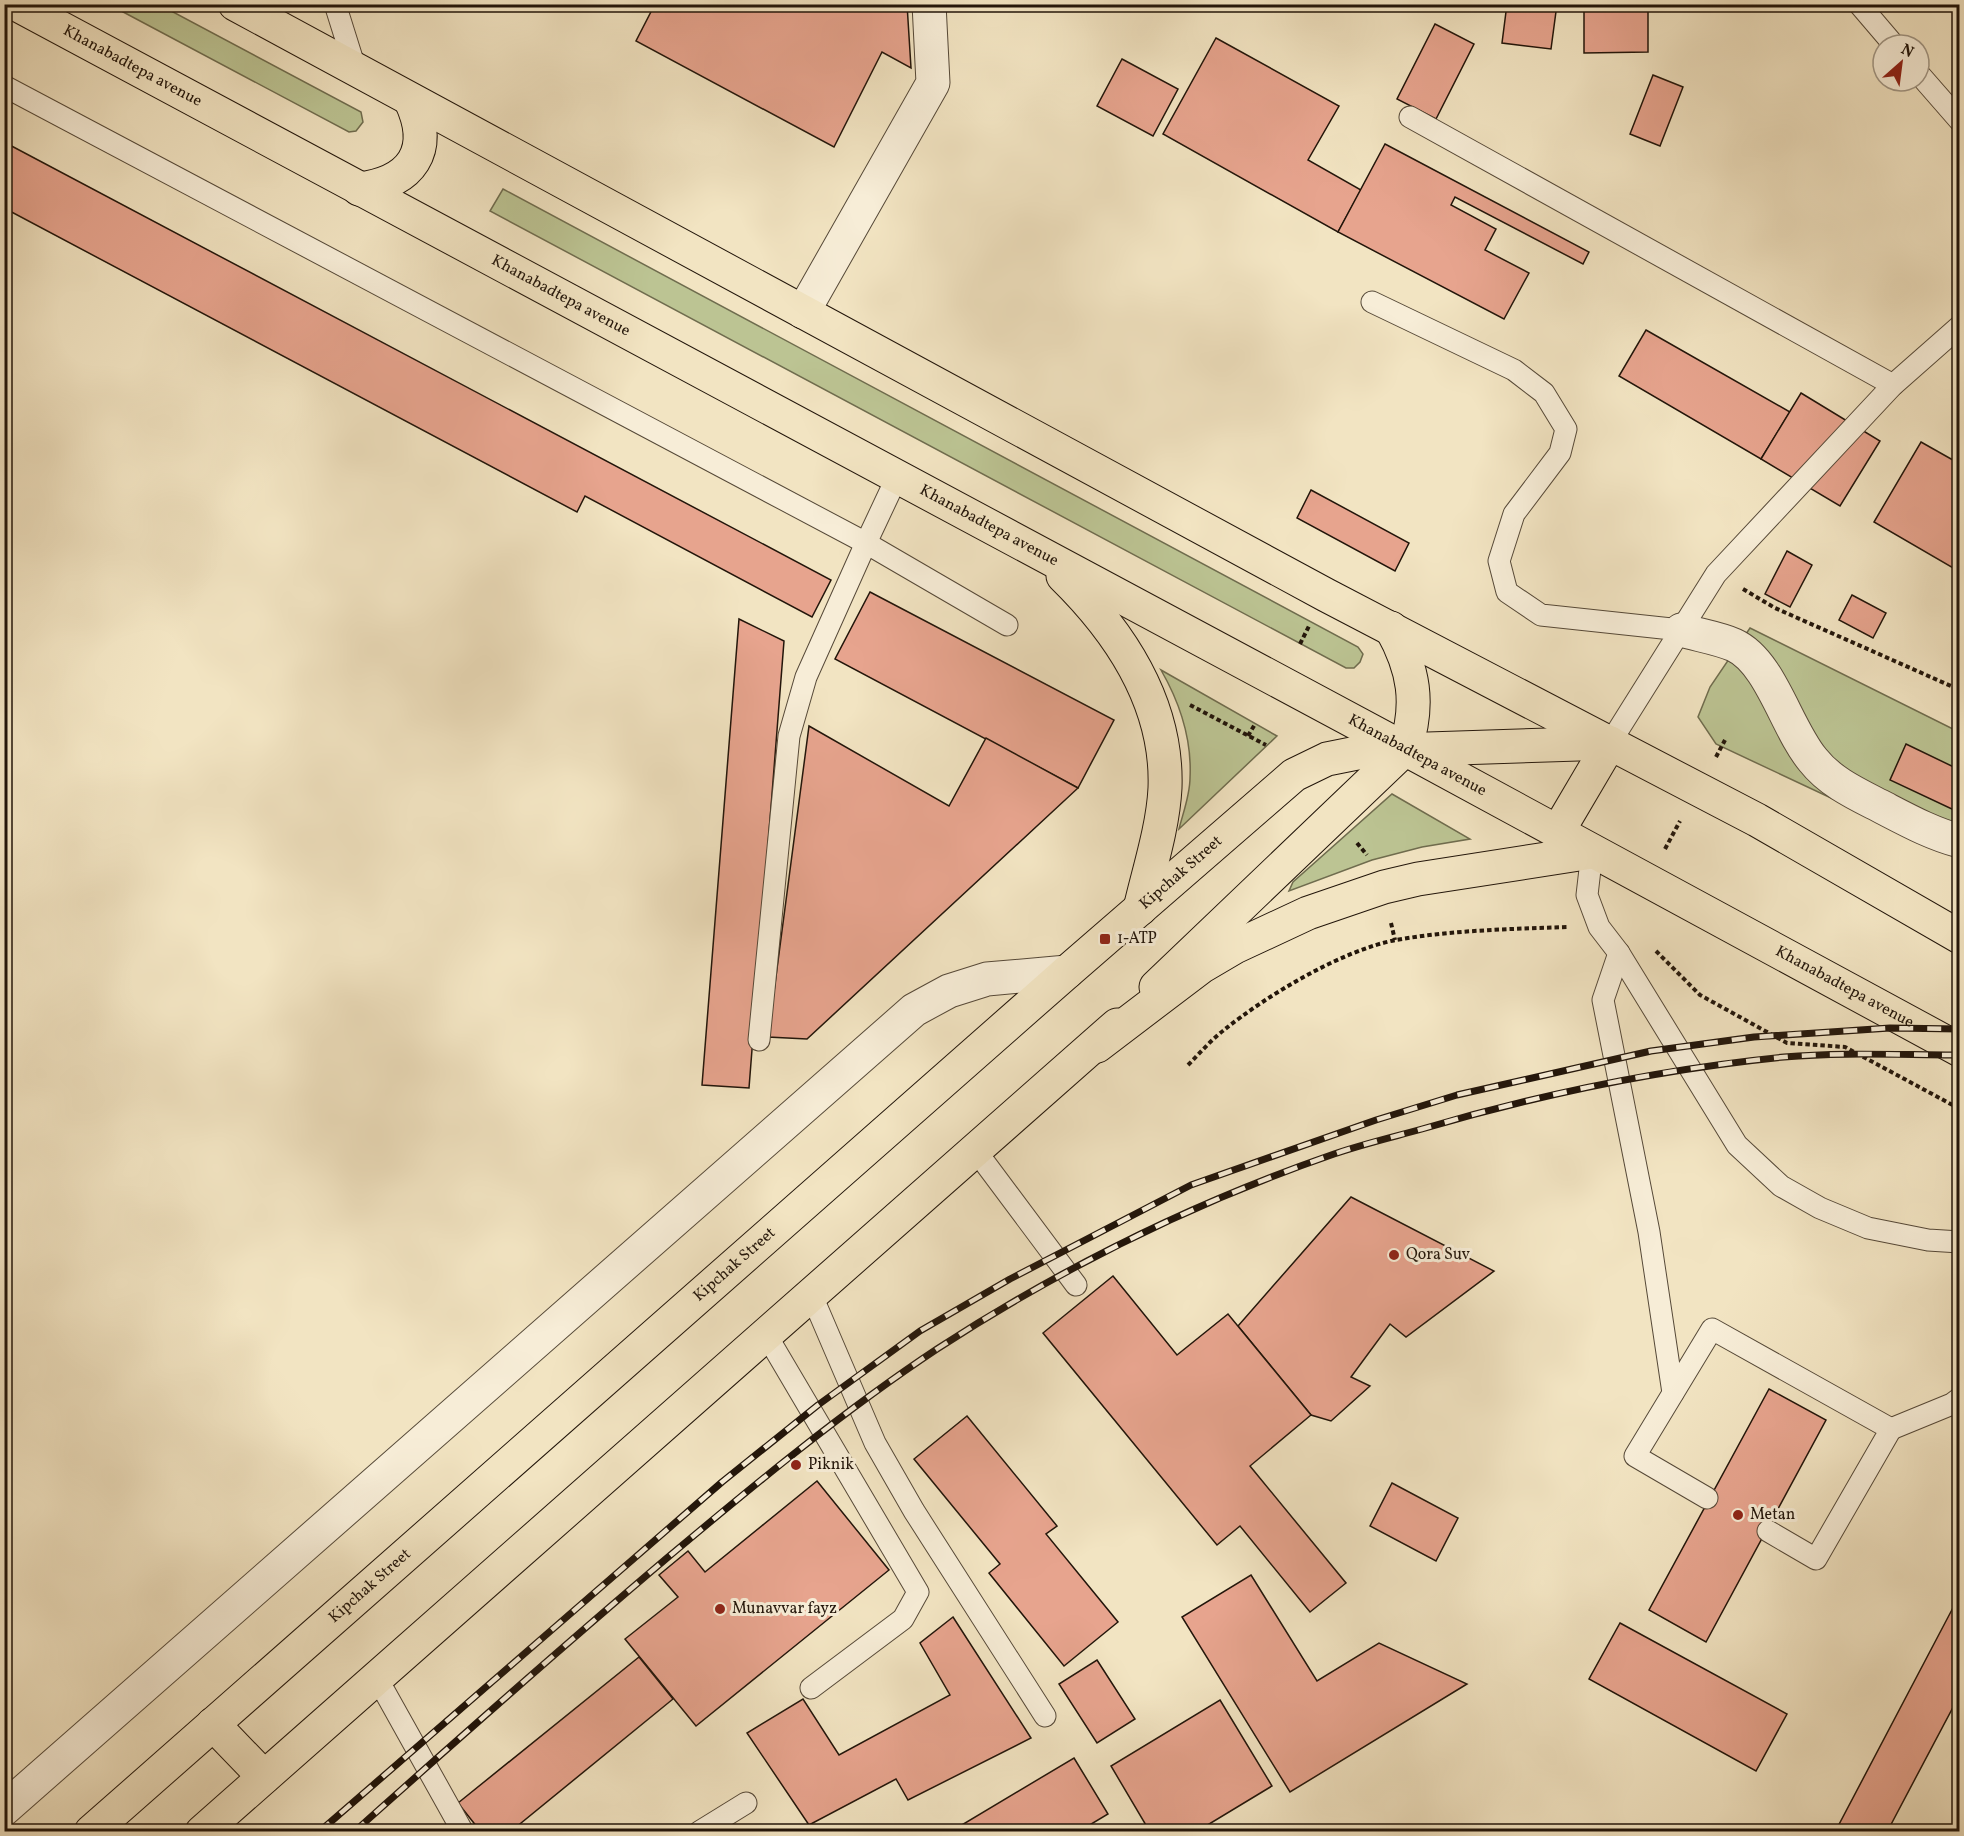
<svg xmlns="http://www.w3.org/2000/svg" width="1964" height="1836" viewBox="0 0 1964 1836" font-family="Vollkorn,serif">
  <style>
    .green { fill: #bcc493; stroke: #6f6c4e; stroke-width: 1.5 }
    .building { fill: #e7a48e; stroke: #22150a; stroke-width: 1.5 }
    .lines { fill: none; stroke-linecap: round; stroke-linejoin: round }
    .lane-casing { stroke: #564938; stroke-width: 23 }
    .street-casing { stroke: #564938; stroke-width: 35 }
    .primary-casing { stroke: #22150a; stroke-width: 35 }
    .highway-casing { stroke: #22150a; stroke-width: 35 }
    .path { stroke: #22150a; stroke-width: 4; stroke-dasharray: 4.5 3; stroke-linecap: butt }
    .lane { stroke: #f7edd7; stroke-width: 21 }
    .street { stroke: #f7edd7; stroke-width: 33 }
    .primary { stroke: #f2e4c2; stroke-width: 33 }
    .highway { stroke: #f2e4c2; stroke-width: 33 }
    .rail-casing { stroke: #22150a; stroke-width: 7 }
    .rail { stroke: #f7edd7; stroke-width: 4.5; stroke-dasharray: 14; stroke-linecap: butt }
    .poi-dot { fill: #8f2418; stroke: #f7edd7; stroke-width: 2 }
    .labels { text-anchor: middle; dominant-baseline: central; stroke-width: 6; stroke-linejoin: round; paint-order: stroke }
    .street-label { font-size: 16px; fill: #22150a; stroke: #f7edd7 }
    .poi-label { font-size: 16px; fill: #22150a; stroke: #f7edd7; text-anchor: start }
  </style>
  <rect width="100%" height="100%" fill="#f2e4c2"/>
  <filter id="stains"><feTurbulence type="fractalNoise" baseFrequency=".00333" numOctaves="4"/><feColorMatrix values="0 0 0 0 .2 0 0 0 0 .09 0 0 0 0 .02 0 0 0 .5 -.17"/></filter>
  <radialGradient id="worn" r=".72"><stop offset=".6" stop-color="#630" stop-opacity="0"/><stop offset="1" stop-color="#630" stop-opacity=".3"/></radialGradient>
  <g class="green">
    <path d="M 110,5 L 160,5 L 361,112 L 363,122 L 356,131 L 349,132 Z"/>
    <path d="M 503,189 L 1358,647 L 1363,654 L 1360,662 L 1354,668 L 1346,668 L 490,211 Z"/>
    <path d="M 1750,628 L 1959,732 L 1959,858 L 1716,744 L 1698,717 L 1710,687 Z"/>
    <path d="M 1161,670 L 1277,736 L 1179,829 C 1183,813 1190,795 1190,778 C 1192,739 1180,703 1161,670 Z"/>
    <path d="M 1392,794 L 1470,839 L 1422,847 L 1372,860 L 1289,891 L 1293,882 Z"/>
  </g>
  <g class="building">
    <path d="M 655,4 L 907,4 L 911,68 L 882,52 L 834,147 L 636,41 Z"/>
    <path d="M 1507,4 L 1557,4 L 1551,49 L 1502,43 Z"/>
    <path d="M 1584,10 L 1648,10 L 1648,52 L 1584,53 Z"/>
    <path d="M 1435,24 L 1474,44 L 1436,119 L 1397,99 Z"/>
    <path d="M 1216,38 L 1339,106 L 1308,160 L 1361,190 L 1338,232 L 1163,134 Z"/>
    <path d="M 1122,59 L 1178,89 L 1153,136 L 1097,106 Z"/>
    <path d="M 1653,75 L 1683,87 L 1660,146 L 1630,134 Z"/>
    <path d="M 4,142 L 831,580 L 812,617 L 585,496 L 577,512 L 4,208 Z"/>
    <path d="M 1385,144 L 1589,252 L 1583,264 L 1455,197 L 1451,205 L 1496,229 L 1485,250 L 1529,273 L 1504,319 L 1338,232 Z"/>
    <path d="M 1646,330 L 1790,412 L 1761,459 L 1619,376 Z"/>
    <path d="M 1801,393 L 1880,441 L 1840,506 L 1761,459 Z"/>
    <path d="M 1921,442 L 1960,464 L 1960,472 L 1957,477 L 1960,478 L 1960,572 L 1874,522 Z"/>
    <path d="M 1311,490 L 1409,543 L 1395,571 L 1297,518 Z"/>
    <path d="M 1787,551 L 1812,565 L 1790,607 L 1765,594 Z"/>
    <path d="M 870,592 L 1114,720 L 1078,788 L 835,659 Z"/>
    <path d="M 1852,595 L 1886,613 L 1873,638 L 1839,620 Z"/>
    <path d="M 739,619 L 784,641 L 749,1088 L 702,1085 Z"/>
    <path d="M 809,726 L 949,806 L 986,738 L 1078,788 L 807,1039 L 768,1037 Z"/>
    <path d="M 1906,744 L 1960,770 L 1960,799 L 1954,810 L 1890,780 Z"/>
    <path d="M 1351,1197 L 1494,1271 L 1406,1337 L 1390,1324 L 1351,1377 L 1370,1386 L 1331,1421 L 1311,1415 L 1238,1326 Z"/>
    <path d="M 1113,1276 L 1177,1355 L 1228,1314 L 1311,1415 L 1250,1466 L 1346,1583 L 1310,1612 L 1240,1526 L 1217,1545 L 1043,1333 Z"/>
    <path d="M 1769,1389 L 1826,1420 L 1706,1642 L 1649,1610 Z"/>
    <path d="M 967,1416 L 1057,1526 L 1046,1534 L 1118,1622 L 1064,1666 L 989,1573 L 1000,1564 L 914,1459 Z"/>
    <path d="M 817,1481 L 889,1570 L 696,1726 L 625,1639 L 678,1597 L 659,1575 L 688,1551 L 705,1572 Z"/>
    <path d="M 1392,1483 L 1458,1518 L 1436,1561 L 1370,1526 Z"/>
    <path d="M 1251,1575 L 1317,1681 L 1379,1643 L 1467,1684 L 1290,1792 L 1182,1617 Z"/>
    <path d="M 1956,1602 L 1960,1603 L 1960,1694 L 1887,1832 L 1835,1832 Z"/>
    <path d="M 953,1617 L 1031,1738 L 908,1800 L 896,1779 L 809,1825 L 747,1733 L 803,1699 L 839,1755 L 950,1695 L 920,1643 Z"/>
    <path d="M 1620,1623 L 1787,1714 L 1756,1771 L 1589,1679 Z"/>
    <path d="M 639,1657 L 673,1699 L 510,1832 L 481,1832 L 458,1803 Z"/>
    <path d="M 1097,1660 L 1135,1719 L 1097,1743 L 1059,1684 Z"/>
    <path d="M 1220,1700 L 1272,1786 L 1196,1832 L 1150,1832 L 1111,1766 Z"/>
    <path d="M 1074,1758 L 1108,1814 L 1078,1832 L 950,1832 Z"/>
  </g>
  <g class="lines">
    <defs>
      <g id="lane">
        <path d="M 335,4 L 356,71"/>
        <path d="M 1859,4 L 1894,45"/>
        <path d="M 1919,74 L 1960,121"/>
        <path d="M 4,86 L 866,543 L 1007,625"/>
        <path d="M 1410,117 L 1893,385"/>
        <path d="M 1372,302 L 1514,370 L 1544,393 L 1566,429 L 1560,453 L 1514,514 L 1499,561 L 1507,592 L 1541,615 L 1681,630"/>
        <path d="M 1610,743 L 1716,574 L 1893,385 L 1960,326"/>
        <path d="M 1592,852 L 1587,895 L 1599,927 L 1619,953 L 1737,1145 L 1781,1186 L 1820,1208 L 1868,1228 L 1928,1240 L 1960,1242"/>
        <path d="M 1619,953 L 1603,1000 L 1649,1232 L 1673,1393"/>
        <path d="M 759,1040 L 789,736 L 806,677 L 866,543 L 897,477"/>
        <path d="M 976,1151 L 1076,1285"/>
        <path d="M 812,1296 L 875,1443 L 914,1511 L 1045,1716"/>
        <path d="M 767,1336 L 918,1592 L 903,1619 L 811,1688"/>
        <path d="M 1891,1429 L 1952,1404 L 1960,1398"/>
        <path d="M 1707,1498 L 1635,1456 L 1712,1329 L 1891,1429 L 1816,1559 L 1768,1531"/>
        <path d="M 377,1678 L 463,1832"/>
        <path d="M 699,1832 L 746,1803"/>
      </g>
      <g id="street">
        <path d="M 803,312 L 933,83 L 929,4"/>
        <path d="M 1681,630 C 1698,635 1718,638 1734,645 C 1771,662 1786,728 1813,760 C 1831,783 1859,795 1884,808 C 1909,821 1933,834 1960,841"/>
        <path d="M 4,1809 L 914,1010 L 949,991 L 987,979 L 1067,972"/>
      </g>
      <g id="primary">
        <path d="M 1557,833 L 1610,743"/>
        <path d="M 1156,987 L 1405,749 C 1420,704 1414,669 1391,628"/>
        <path d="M 213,1724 L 264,1777"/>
        <path id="s1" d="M 91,1832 L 1067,972 L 1294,775 L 1327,759 L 1367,751 L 1610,743"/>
        <path d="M 202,1832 L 1117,1025"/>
      </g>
      <g id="highway">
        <path id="s2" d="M 16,4 L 1405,749 L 1960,1050"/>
        <path d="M 235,4 L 1326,595 L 1757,820 L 1960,937"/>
        <path d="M 359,189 C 412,182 434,151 411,101"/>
        <path d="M 1063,576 C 1121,633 1168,704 1165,788 C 1163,828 1149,870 1140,909"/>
        <path d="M 1097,1046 L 1201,967 L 1235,947 L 1308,913 L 1384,887 L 1418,879 L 1592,852"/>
      </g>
    </defs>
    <use href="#lane" class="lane-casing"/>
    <use href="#street" class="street-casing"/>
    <use href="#primary" class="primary-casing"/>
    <use href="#highway" class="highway-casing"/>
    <g class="path">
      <path d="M 1743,589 L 1775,608 L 1960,690"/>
      <path d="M 1300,644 L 1309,626"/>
      <path d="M 1190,705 L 1266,745"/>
      <path d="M 1248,736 L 1255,724"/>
      <path d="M 1716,757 L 1725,740"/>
      <path d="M 1357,843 L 1367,855"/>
      <path d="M 1665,849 L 1680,821"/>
      <path d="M 1391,923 L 1395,940"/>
      <path d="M 1656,951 L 1700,995 L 1787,1043 L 1845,1047 L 1960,1109"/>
      <path d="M 1188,1065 C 1200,1053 1211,1040 1224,1030 C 1266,996 1342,950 1396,940 C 1453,930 1511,929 1569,927"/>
    </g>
    <use href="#lane" class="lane"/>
    <use href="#street" class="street"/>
    <use href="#primary" class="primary"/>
    <use href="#highway" class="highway"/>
    <defs>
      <g id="rail">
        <path d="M 319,1832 L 722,1482 L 818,1405 L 920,1331 L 1010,1279 L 1191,1185 L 1376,1120 L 1457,1095 L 1651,1051 L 1754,1037 L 1890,1028 L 1960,1029"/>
        <path d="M 354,1832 C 458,1739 561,1648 667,1558 C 754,1485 842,1412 937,1349 C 1060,1269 1195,1202 1334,1154 C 1363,1144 1393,1137 1422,1129 C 1541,1094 1661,1069 1784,1057 C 1842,1052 1902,1055 1960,1055"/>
      </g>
    </defs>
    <use href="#rail" class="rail-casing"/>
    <use href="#rail" class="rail"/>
  </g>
  <g class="poi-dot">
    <rect x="1099" y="933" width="12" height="12" rx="3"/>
    <circle cx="1394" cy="1255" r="6"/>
    <circle cx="796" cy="1465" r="6"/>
    <circle cx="1738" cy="1515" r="6"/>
    <circle cx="720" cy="1609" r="6"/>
  </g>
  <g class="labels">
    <g class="street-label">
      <text stroke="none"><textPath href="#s2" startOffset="132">Khanabadtepa avenue</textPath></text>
      <text stroke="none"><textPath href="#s2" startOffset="618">Khanabadtepa avenue</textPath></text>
      <text stroke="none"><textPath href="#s2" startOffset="1104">Khanabadtepa avenue</textPath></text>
      <text stroke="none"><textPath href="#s2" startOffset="1590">Khanabadtepa avenue</textPath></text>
      <text stroke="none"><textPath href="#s1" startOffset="1452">Kipchak Street</textPath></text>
      <text stroke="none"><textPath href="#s2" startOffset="2076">Khanabadtepa avenue</textPath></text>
      <text stroke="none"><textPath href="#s1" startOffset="858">Kipchak Street</textPath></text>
      <text stroke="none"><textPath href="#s1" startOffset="372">Kipchak Street</textPath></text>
    </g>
    <g class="poi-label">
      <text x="1117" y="939">1-ATP</text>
      <text x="1406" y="1255">Qora Suv</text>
      <text x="808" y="1465">Piknik</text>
      <text x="1750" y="1515">Metan</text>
      <text x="732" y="1609">Munavvar fayz</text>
    </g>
  </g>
  <rect width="1964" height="1836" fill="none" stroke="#f2e4c2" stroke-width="24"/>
  <rect x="6" y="6" width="1952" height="1824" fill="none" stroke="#22150a" stroke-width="3"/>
  <rect x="12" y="12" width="1940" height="1812" fill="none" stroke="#22150a" stroke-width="1.5"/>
  <g transform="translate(1901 63) rotate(28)"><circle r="28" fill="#f7edd7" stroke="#a29785" stroke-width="1.5"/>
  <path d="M0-4.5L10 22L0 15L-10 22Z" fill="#8f2418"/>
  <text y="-9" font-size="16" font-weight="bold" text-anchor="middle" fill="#22150a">N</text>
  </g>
  <rect width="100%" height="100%" filter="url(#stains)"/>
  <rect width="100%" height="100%" fill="url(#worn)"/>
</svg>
